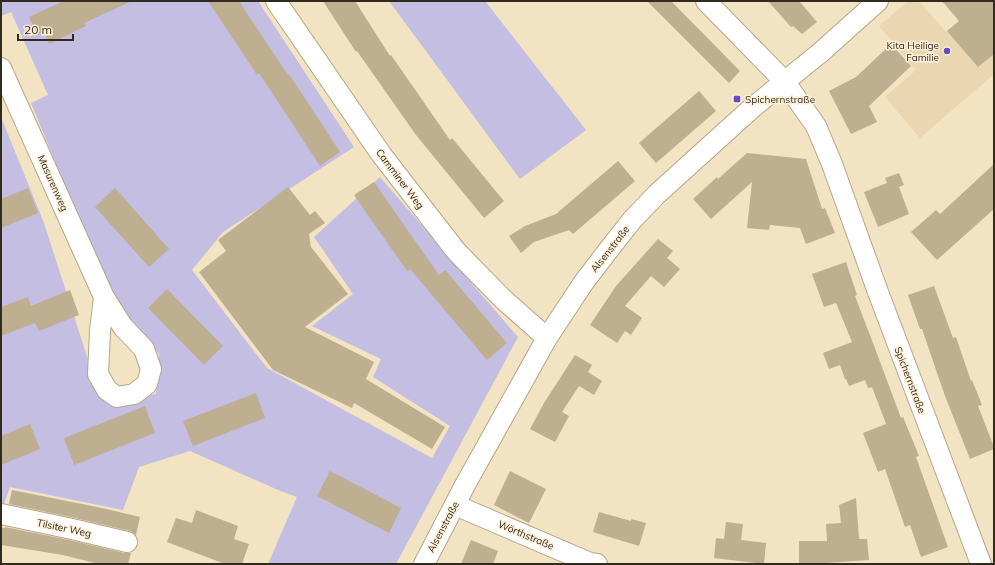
<svg xmlns="http://www.w3.org/2000/svg" width="995" height="565" viewBox="0 0 995 565" font-family="Mulish,sans-serif">
  <style>
    .built { fill: #ead7b1 }
    .green { fill: #c3bee2 }
    .building { fill: #beaf91 }
    .lines { fill: none; stroke-linecap: round; stroke-linejoin: round }
    .minor-casing { stroke: #b5a689; stroke-width: 22 }
    .minor { stroke: #fff; stroke-width: 20 }
    .poi-dot { fill: #6949c2; stroke: #fdf0d7; stroke-width: 1.5 }
    .labels { text-anchor: middle; dominant-baseline: central; stroke-width: 3; stroke-linejoin: round; paint-order: stroke }
    .poi-label { font-size: 10px; fill: #312b1f; stroke: #fdf0d7; text-anchor: end }
    .street-label { font-size: 10px; fill: #312b1f; stroke: #fdf0d7 }
  </style>
  <rect width="100%" height="100%" fill="#f2e3c3"/>
  <path class="built" d="M 908,1 L 919,1 L 946,32 L 982,1 L 994,1 L 994,74 L 920,138 L 885,97 L 916,70 L 879,26 Z"/>
  <g class="green">
    <path d="M 1,1 L 258,1 L 354,147 L 223,232 L 192,270 L 267,368 L 432,458 L 450,426 L 373,377 L 381,359 L 312,326 L 353,294 L 314,237 L 380,177 L 518,337 L 396,564 L 268,564 L 297,497 L 278,490 L 190,451 L 139,467 L 123,510 L 10,487 L 4,504 L 1,503 L 1,117 L 44,223 L 92,372 L 105,402 L 156,394 L 159,354 L 109,292 L 31,103 L 48,95 L 11,12 L 1,16 Z"/>
    <path d="M 389,1 L 485,1 L 586,130 L 520,179 Z"/>
  </g>
  <g class="building">
    <path d="M 64,1 L 132,1 L 84,23 L 86,26 L 49,44 L 44,32 L 38,35 L 29,17 Z"/>
    <path d="M 208,1 L 239,1 L 288,75 L 289,74 L 340,152 L 320,166 L 259,73 L 257,75 Z"/>
    <path d="M 323,1 L 355,1 L 390,56 L 391,55 L 450,140 L 452,138 L 504,201 L 484,218 L 416,135 L 357,51 L 356,52 Z"/>
    <path d="M 647,1 L 671,1 L 740,71 L 729,83 Z"/>
    <path d="M 768,1 L 799,1 L 817,22 L 802,34 L 793,26 L 791,27 Z"/>
    <path d="M 942,1 L 994,1 L 994,54 L 978,67 L 947,31 L 959,21 Z"/>
    <path d="M 891,44 L 911,66 L 869,106 L 877,122 L 851,134 L 829,91 L 856,77 Z"/>
    <path d="M 699,91 L 716,111 L 656,163 L 639,143 Z"/>
    <path d="M 747,153 L 806,159 L 822,209 L 825,208 L 835,233 L 806,244 L 800,228 L 770,225 L 769,230 L 747,228 L 752,182 L 711,219 L 693,199 L 717,177 L 718,179 Z"/>
    <path d="M 618,161 L 635,181 L 573,234 L 569,230 L 534,242 L 521,253 L 509,236 L 525,226 L 556,214 Z"/>
    <path d="M 994,164 L 994,209 L 937,260 L 911,232 L 936,210 L 940,214 Z"/>
    <path d="M 899,173 L 904,185 L 899,187 L 909,214 L 878,227 L 864,192 L 887,183 L 885,178 Z"/>
    <path d="M 374,182 L 439,275 L 445,270 L 507,343 L 487,360 L 410,269 L 407,271 L 354,195 Z"/>
    <path d="M 288,187 L 310,215 L 315,211 L 325,223 L 309,234 L 311,247 L 348,294 L 305,327 L 374,362 L 366,379 L 445,427 L 432,449 L 354,403 L 352,408 L 273,370 L 199,272 L 226,251 L 218,240 Z"/>
    <path d="M 28,188 L 38,213 L 1,228 L 1,199 Z"/>
    <path d="M 115,188 L 169,249 L 149,267 L 95,207 Z"/>
    <path d="M 658,239 L 673,251 L 667,258 L 680,269 L 664,287 L 651,276 L 625,306 L 642,318 L 631,335 L 625,331 L 617,343 L 590,325 L 616,286 Z"/>
    <path d="M 846,262 L 857,295 L 855,296 L 873,343 L 901,418 L 903,417 L 919,456 L 916,457 L 948,547 L 921,557 L 910,525 L 905,527 L 885,469 L 878,472 L 863,433 L 886,424 L 872,387 L 868,388 L 865,380 L 849,386 L 846,379 L 845,379 L 840,365 L 829,369 L 823,353 L 852,342 L 836,303 L 824,307 L 812,274 Z"/>
    <path d="M 934,286 L 953,338 L 956,337 L 971,381 L 972,380 L 982,405 L 978,406 L 994,447 L 994,449 L 970,459 L 945,396 L 922,329 L 920,329 L 908,295 Z"/>
    <path d="M 167,289 L 223,346 L 204,365 L 148,308 Z"/>
    <path d="M 70,290 L 79,315 L 39,331 L 35,323 L 1,336 L 1,307 L 28,297 L 31,306 Z"/>
    <path d="M 575,355 L 592,365 L 588,372 L 602,381 L 594,395 L 579,386 L 562,412 L 569,416 L 555,442 L 530,429 L 544,403 Z"/>
    <path d="M 256,393 L 265,418 L 193,446 L 183,421 Z"/>
    <path d="M 145,406 L 155,433 L 74,465 L 64,438 Z"/>
    <path d="M 30,424 L 40,449 L 1,465 L 1,436 Z"/>
    <path d="M 330,471 L 401,508 L 389,533 L 317,496 Z"/>
    <path d="M 510,471 L 546,489 L 529,523 L 494,505 Z"/>
    <path d="M 12,490 L 102,508 L 140,517 L 136,535 L 130,531 L 75,518 L 9,504 Z"/>
    <path d="M 856,498 L 859,539 L 867,539 L 869,560 L 812,564 L 799,564 L 799,541 L 827,541 L 826,524 L 841,523 L 839,505 Z"/>
    <path d="M 196,510 L 238,526 L 234,539 L 249,544 L 242,564 L 225,564 L 167,542 L 176,518 L 192,523 Z"/>
    <path d="M 599,512 L 631,521 L 631,519 L 646,523 L 639,546 L 593,532 Z"/>
    <path d="M 726,522 L 743,524 L 741,540 L 766,543 L 764,564 L 714,558 L 716,538 L 724,539 Z"/>
    <path d="M 5,527 L 69,540 L 124,553 L 131,553 L 128,564 L 99,564 L 63,555 L 1,545 L 1,528 L 5,528 Z"/>
    <path d="M 471,540 L 498,551 L 493,564 L 461,564 Z"/>
  </g>
  <g class="lines">
    <defs>
      <g id="minor">
        <path d="M 276,1 L 381,154 L 456,251 L 503,299 L 547,338"/>
        <path d="M 706,1 L 785,82 L 816,126 L 832,164 L 878,292 L 981,564"/>
        <path d="M 1,68 L 104,297 L 123,327 L 144,349 L 151,369 L 147,384 L 134,394 L 117,397 L 107,390 L 98,374 L 100,331 L 104,297"/>
        <path d="M 455,505 L 590,563 L 597,564"/>
        <path d="M 1,514 L 72,529 L 127,542"/>
        <path d="M 424,564 L 465,485 L 547,338 L 584,282 L 610,248 L 633,219 L 657,194 L 752,108 L 820,53 L 878,1"/>
      </g>
    </defs>
    <use href="#minor" class="minor-casing"/>
    <use href="#minor" class="minor"/>
  </g>
  <g class="poi-dot">
    <circle cx="947" cy="51" r="4"/>
    <rect x="733" y="95" width="8" height="8" rx="2"/>
  </g>
  <g class="labels">
    <g class="poi-label">
      <text x="939" y="45">Kita Heilige<tspan x="939" dy="12">Familie</tspan></text>
      <text x="745" y="99" text-anchor="start">Spichernstraße</text>
    </g>
    <g class="street-label">
      <text transform="translate(400 179) rotate(53)">Camminer Weg</text>
      <text transform="translate(53 183) rotate(66)">Masurenweg</text>
      <text transform="translate(610 249) rotate(-52)">Alsenstraße</text>
      <text transform="translate(910 380) rotate(69)">Spichernstraße</text>
      <text transform="translate(443 527) rotate(-62)">Alsenstraße</text>
      <text transform="translate(64 528) rotate(12)">Tilsiter Weg</text>
      <text transform="translate(526 535) rotate(23)">Wörthstraße</text>
    </g>
  </g>
  <rect width="995" height="565" fill="none" stroke="#312b1f" stroke-width="4"/>
  <path d="M18 34v6h55v-6" fill="none" stroke="#312b1f" stroke-width="2"/>
  <text x="24" y="34" font-size="12" fill="#312b1f" stroke="#fdf0d7" stroke-width="3" paint-order="stroke">20 m</text>
</svg>
